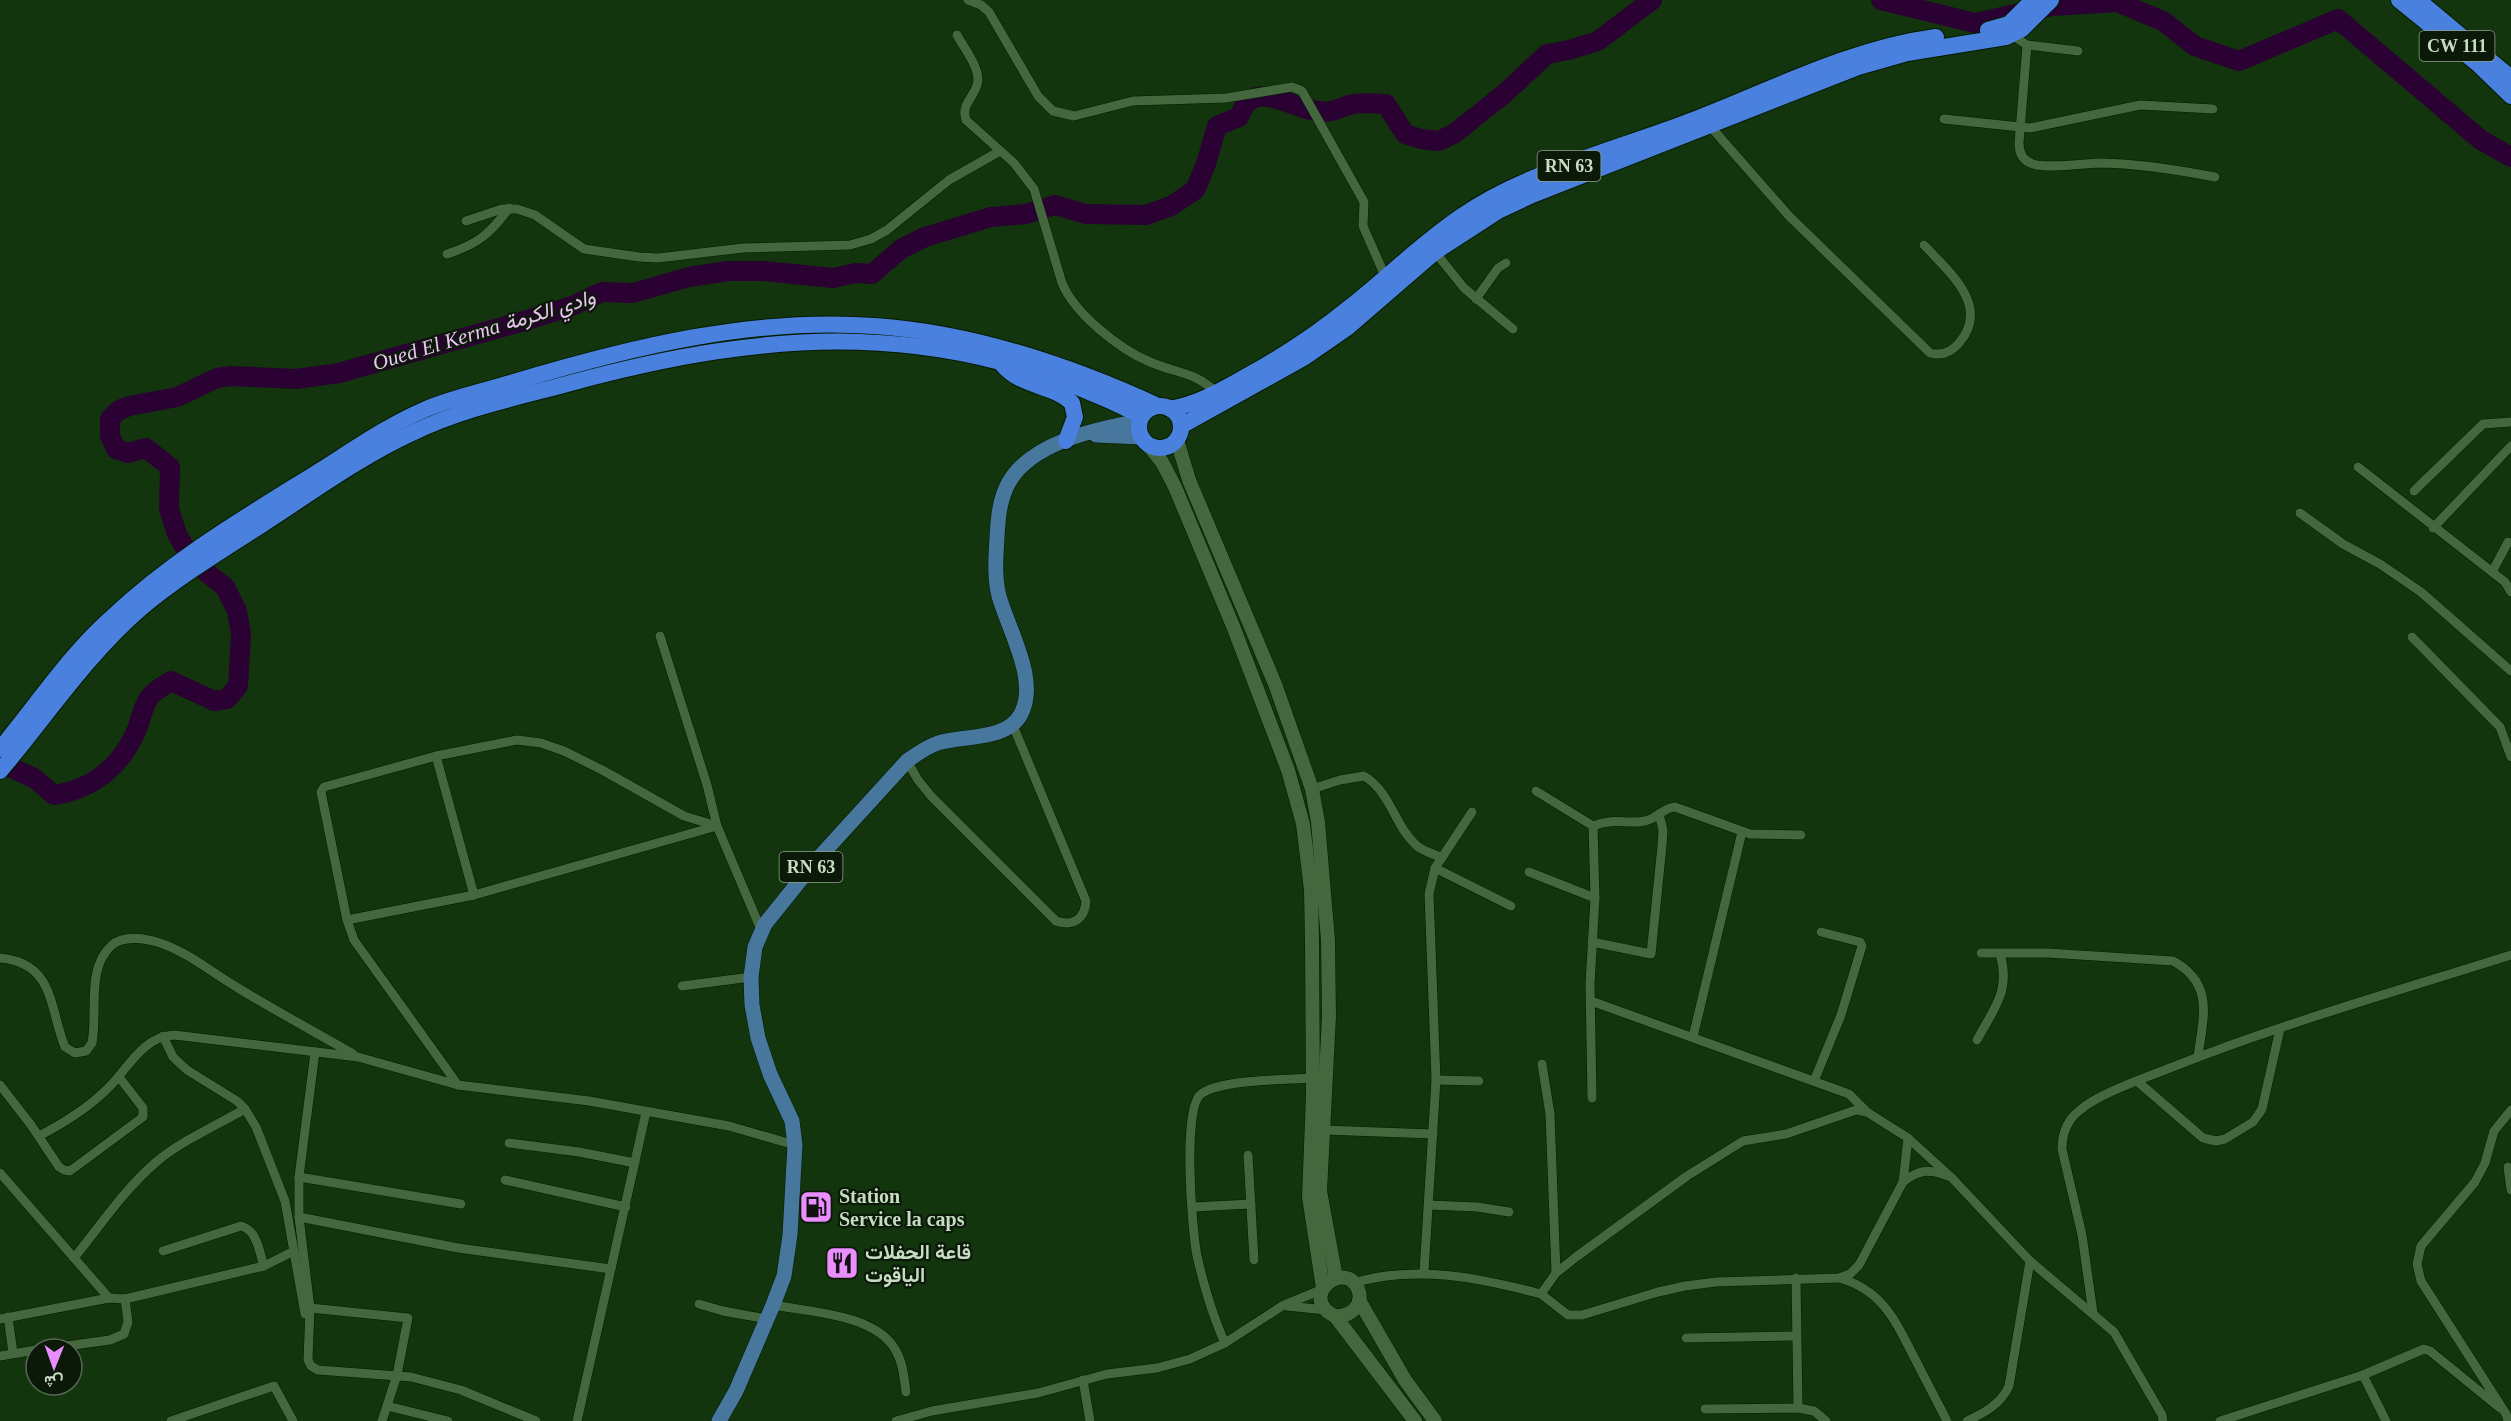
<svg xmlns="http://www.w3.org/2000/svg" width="2511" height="1421" viewBox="0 0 2511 1421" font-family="'Times New Roman',Vazirmatn,serif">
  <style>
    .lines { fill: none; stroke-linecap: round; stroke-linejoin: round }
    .river { stroke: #2b0133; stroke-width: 20 }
    .street-casing { stroke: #031b00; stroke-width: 10 }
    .secondary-casing { stroke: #031b00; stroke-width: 15 }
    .primary-casing { stroke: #031b00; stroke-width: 16 }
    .highway-casing { stroke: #031b00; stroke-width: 18 }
    .street { stroke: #44673e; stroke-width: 9 }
    .secondary { stroke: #44673e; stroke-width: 14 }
    .primary { stroke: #48779e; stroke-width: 15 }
    .highway { stroke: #4b81de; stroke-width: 16 }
    .labels { text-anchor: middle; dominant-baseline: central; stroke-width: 4.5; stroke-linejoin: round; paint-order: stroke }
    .shield { fill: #0a1908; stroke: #8fa28c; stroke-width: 1.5 }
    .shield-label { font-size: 18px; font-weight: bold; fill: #c8dcc4 }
    .poi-label { font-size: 20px; font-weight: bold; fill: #c8dcc4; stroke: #0a1908; text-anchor: start }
    .water-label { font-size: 21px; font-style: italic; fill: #f1c2fa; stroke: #0a1908 }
  </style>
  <rect width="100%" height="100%" fill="#13350d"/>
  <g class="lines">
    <g class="river">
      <path d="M 1881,0 L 1975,23 L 2052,6 L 2117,2 L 2163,21 L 2195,46 L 2239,61 L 2338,19 L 2481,140 L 2511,157"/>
      <path d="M 0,765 L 5,765 L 34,778 L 54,795 C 94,789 122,765 137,729 C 141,719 143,706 149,698 C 153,691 164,686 171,681 L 214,701 L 227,699 L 238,686 L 241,634 L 237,611 L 225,587 L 201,568 L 190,556 L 177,534 L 169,509 L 170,467 L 146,448 L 128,453 L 116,449 L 110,436 L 110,419 L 119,410 L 129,406 L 177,397 L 217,378 L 232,376 L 296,379 L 339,373 L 524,321 L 572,306 L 602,292 L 633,293 L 689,277 L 728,271 L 764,271 L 833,278 L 856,273 L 872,274 L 901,249 L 925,237 L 991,217 L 1026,214 L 1055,205 L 1086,214 L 1146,215 L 1171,206 L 1195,190 L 1206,164 L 1217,126 L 1239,117 C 1243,108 1246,100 1257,97 C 1273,93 1298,109 1317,111 C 1336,113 1337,108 1353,104 C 1364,102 1376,104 1386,104 L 1405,134 L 1421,139 L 1439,141 L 1455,133 L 1504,94 L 1547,54 L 1569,50 L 1598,41 L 1652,0"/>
    </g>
    <defs>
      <g id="street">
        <path d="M 968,0 L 981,5 L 989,12 L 1038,96 L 1053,111 L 1074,116 L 1133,101 L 1226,98 L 1292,87 L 1302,91 L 1364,202 L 1363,226 L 1385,276"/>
        <path d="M 957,35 C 964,48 978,65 978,80 C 977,96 960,103 966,120 L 1014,163 L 1034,189 L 1062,283 C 1075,314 1119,349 1150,362 C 1178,374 1194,371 1217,393"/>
        <path d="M 2012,35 L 2027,45 L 2078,51"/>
        <path d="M 2027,45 L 2019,143 C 2019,153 2023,161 2033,164 C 2048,169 2086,163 2103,163 C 2141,164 2178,170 2215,177"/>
        <path d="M 1944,119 L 2030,128 L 2140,105 L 2213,109"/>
        <path d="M 1710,126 L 1789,216 L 1930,353 C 1942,356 1951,353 1959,343 C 1991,306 1949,272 1924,245"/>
        <path d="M 466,221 L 502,209 L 517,209 L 535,215 L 584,249 L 639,257 L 658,258 L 743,248 L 850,245 L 871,239 L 887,230 L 949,180 L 1000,151"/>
        <path d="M 1435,252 L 1464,288 L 1513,329"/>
        <path d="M 447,254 C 478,244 490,234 509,208"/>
        <path d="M 1476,299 L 1498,268 L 1506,263"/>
        <path d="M 2358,467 L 2505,582 L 2511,592"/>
        <path d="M 2414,491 L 2483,424 L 2511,422"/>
        <path d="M 2300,513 L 2343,544 L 2380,564 L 2421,592 L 2511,671"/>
        <path d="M 2433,528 L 2511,446"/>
        <path d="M 2492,572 L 2508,542"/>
        <path d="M 2412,637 L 2500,727 L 2511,757"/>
        <path d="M 436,756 L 474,895"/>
        <path d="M 907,761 L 918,780 L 931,796 L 1056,921 C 1073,927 1085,919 1086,901 L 1012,723"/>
        <path d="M 1312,789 L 1340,780 L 1364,776 C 1391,792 1394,825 1416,845 C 1422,851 1434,854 1442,858"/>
        <path d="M 1536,791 L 1593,826 L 1595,898"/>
        <path d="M 1593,826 C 1616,817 1626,825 1645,821 C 1656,819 1663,808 1675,807 L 1750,834 L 1801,835"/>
        <path d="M 1435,868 L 1511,906"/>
        <path d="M 1529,872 L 1595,898 L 1590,984 L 1592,1098"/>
        <path d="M 347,920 L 474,895 L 717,826 L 707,785 L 660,636"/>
        <path d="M 1592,942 L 1651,954 L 1662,846 L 1663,830 L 1659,814"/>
        <path d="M 1981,953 L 2048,953 L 2173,961 C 2215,984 2203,1017 2198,1057"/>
        <path d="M 0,958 C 55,963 49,1008 65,1047 L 75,1053 L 86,1051 L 92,1043 C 98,1013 86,969 111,946 C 124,934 148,939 163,944 C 190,954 214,974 238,988 C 276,1011 315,1032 353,1054"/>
        <path d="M 682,986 L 751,977"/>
        <path d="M 1591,1001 L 1849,1094 L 1867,1112 L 1908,1138 L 1952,1178 L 2030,1261 L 2114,1332 L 2162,1415 L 2163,1421"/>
        <path d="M 163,1036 L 173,1057 L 187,1070 L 237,1101 L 245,1109 L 256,1127 L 285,1201 L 305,1314"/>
        <path d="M 1693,1037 L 1742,832"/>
        <path d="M 1977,1040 C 1994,1008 2011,991 2000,954"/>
        <path d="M 315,1052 L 299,1177 L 461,1204"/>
        <path d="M 1542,1064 L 1550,1114 L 1556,1273"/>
        <path d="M 1436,1080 L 1479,1081"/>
        <path d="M 1814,1081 L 1841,1015 L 1862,946 L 1860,942 L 1821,932"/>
        <path d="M 2137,1081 L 2203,1138 L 2216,1141 L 2225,1139 L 2253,1122 L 2258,1115 L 2262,1109 L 2280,1029"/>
        <path d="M 0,1085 L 31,1125 L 59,1167 L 64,1170 L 70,1171 L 143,1117 L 143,1108 L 119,1077"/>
        <path d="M 458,1085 L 354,940 L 347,920 L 321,792 L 324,787 L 436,756 L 517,740 L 541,743 L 564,751 L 604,771 L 684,816 L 717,826 L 762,932"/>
        <path d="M 1324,1130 L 1433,1134"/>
        <path d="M 39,1136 C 62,1124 85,1110 104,1092 C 127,1072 140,1037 174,1035 L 358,1057 L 458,1085 L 589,1101 L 729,1126 L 795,1145"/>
        <path d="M 1908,1138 L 1903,1182 C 1919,1169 1929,1169 1948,1176"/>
        <path d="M 509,1143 L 579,1152 L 635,1163"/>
        <path d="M 1248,1155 L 1254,1260"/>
        <path d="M 2508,1167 L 2511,1190"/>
        <path d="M 0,1173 L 109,1298"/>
        <path d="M 299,1177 L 299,1217 L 310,1308 L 308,1360 L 311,1366 L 318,1370 L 411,1377 L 461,1390 L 536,1421"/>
        <path d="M 505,1180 L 626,1207"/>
        <path d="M 1429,1205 L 1477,1207 L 1509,1212"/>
        <path d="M 1193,1207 L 1251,1204"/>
        <path d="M 299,1217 L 458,1248 L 611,1269"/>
        <path d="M 163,1251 L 241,1226 C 257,1230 259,1251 264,1266"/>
        <path d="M 74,1258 C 100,1226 124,1190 155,1163 C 181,1141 215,1126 245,1109"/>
        <path d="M 1424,1272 L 1436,1080 L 1429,894 L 1435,868 L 1472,812"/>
        <path d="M 1796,1278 L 1798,1408"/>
        <path d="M 1839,1278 C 1883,1290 1896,1322 1915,1359 C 1926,1380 1936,1400 1947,1421"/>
        <path d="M 1354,1283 C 1415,1264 1480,1278 1541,1294 L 1556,1273 L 1576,1257 L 1687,1176 L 1743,1141 L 1786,1134 L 1856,1110 L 1867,1112"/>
        <path d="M 1541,1294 L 1568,1315 L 1582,1315 L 1658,1292 L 1685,1286 L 1716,1282 L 1839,1278 L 1850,1274 L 1859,1265 L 1903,1182"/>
        <path d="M 699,1304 L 723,1311 L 767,1319"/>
        <path d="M 773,1305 C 809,1312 877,1314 896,1351 C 903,1363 904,1378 906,1392"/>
        <path d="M 1287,1306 L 1326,1310"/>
        <path d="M 310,1308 L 408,1318 L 397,1375 L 382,1421"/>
        <path d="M 2093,1313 L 2082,1235 L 2062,1149 C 2062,1134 2067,1120 2080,1110 C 2100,1093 2145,1078 2170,1068 C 2281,1024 2397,991 2511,955"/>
        <path d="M 8,1317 L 13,1353"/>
        <path d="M 0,1319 L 109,1298 L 125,1299 L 264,1266 L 294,1251"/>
        <path d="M 1686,1338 L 1795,1336"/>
        <path d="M 1225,1343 C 1212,1315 1204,1286 1197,1256 C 1192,1231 1182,1108 1201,1094 C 1221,1079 1286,1080 1313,1078"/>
        <path d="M 44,1349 L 110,1340 L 124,1334 L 128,1322 L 125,1299"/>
        <path d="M 0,1356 L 36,1350"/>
        <path d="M 2363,1375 L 2386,1421"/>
        <path d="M 1083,1380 L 1090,1421"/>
        <path d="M 387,1406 L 448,1421"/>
        <path d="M 1705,1409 L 1798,1408 L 1814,1411 L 1826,1421"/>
        <path d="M 171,1421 L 274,1386 L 293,1421"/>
        <path d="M 577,1421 L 646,1112"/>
        <path d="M 896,1421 L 932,1411 L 1038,1393 L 1107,1374 L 1157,1368 L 1190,1359 L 1225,1343 L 1282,1306 L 1323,1289"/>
        <path d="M 1967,1421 C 1984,1413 2001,1404 2009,1386 L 2030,1261"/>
        <path d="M 2220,1421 L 2363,1375 L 2424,1349 L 2430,1351 L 2500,1408"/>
        <path d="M 2508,1421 L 2506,1414 L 2421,1281 L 2417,1264 L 2421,1246 L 2475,1182 L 2485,1163 L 2494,1131 L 2511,1110"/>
      </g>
      <g id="secondary">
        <path d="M 1177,440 L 1189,480 L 1275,684 L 1312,789 L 1318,822 L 1328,940 L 1329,1016 L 1320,1191 L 1336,1278"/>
        <path d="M 1149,446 L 1162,462 L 1175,487 L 1233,626 L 1288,770 L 1303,824 L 1311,890 L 1312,941 L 1313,1095 L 1309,1197 L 1323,1288"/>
        <path d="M 1359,1300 L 1405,1380 L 1435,1421"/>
        <path d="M 1335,1316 C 1350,1317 1365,1305 1358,1289 C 1344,1258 1297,1298 1335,1316 L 1415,1421"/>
      </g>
      <g id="primary">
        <path d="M 1096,435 L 1141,437"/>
        <path d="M 719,1421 L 736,1391 L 773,1305 L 784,1276 L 790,1235 L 795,1145 L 792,1121 L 770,1074 L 758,1038 L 752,1005 L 751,977 L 755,947 L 765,924 L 814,863 L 907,761 C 917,754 926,747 938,743 C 963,735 1007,741 1021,714 C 1039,680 1008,629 999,596 C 994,577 996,556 997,537 C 998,520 999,504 1006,488 C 1026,443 1096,429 1139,421"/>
      </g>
      <g id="highway">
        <path d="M 2399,0 L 2478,64 L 2511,96"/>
        <path d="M 2418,0 L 2511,78"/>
        <path d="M 1988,30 L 2009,24 L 2033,0"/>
        <path d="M 1002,364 C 1020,387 1052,384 1072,403 L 1075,417 L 1066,441"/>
        <circle cx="1160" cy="427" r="21"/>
        <path d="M 1170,409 C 1198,404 1220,391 1245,377 C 1282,357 1317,334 1350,307 C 1388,277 1422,243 1462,216 C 1523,173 1618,149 1688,122 C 1770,91 1847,49 1936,37"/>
        <path d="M 1181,426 L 1305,357 L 1347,328 L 1435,252 L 1498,211 L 1532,195 L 1858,67 L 1907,53 L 2006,37 L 2022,29 L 2051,0"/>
        <path d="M 0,749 C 36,706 68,657 110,619 C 171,561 242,519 313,475 C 350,452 386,426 426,409 C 455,397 485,391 514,382 C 631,347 753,317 875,326 C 974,333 1069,365 1158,406"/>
        <path d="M 0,771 C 46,717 86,656 140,609 C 178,577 221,551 263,524 C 311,493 360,457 412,433 C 461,409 515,398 567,384 C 773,328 946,317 1142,416"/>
      </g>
    </defs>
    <use href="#street" class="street-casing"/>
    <use href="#secondary" class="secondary-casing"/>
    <use href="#primary" class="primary-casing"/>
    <use href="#highway" class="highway-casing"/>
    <use href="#street" class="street"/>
    <use href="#secondary" class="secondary"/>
    <use href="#primary" class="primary"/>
    <use href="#highway" class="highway"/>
  </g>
  <defs>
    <symbol id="fuel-square" viewBox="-11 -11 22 22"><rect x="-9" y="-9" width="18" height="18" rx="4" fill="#ea8dfd" stroke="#0a1908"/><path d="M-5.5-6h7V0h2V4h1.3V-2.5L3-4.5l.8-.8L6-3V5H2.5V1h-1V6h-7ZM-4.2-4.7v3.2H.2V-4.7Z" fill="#111"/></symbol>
    <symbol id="restaurant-square" viewBox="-11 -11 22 22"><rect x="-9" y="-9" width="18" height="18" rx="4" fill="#ea8dfd" stroke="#0a1908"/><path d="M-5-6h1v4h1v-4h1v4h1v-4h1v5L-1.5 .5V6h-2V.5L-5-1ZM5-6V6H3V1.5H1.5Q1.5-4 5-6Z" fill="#111"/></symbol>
  </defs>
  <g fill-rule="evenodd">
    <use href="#fuel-square" x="797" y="1188" width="38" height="38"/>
    <use href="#restaurant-square" x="823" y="1244" width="38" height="38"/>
  </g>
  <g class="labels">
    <g class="shield">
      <rect x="2419.5" y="31" width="75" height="30" rx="4.5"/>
      <rect x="1537.5" y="151" width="63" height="30" rx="4.5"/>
      <rect x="779.5" y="852" width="63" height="30" rx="4.5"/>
    </g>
    <g class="shield-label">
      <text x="2457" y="46">CW 111</text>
      <text x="1569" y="166">RN 63</text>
      <text x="811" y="867">RN 63</text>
    </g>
    <g class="poi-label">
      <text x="839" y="1196">Station<tspan x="839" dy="23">Service la caps</tspan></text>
      <text x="865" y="1252">قاعة الحفلات<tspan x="865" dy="23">الياقوت</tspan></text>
    </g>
    <g class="water-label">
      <text transform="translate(484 330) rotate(-17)">Oued El Kerma وادي الكرمة</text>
    </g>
  </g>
  <g transform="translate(54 1367) rotate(181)"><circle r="28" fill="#0a1908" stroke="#566753" stroke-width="1.5"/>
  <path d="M0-4.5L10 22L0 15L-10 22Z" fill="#ea8dfd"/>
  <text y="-9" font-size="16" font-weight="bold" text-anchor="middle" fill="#c8dcc4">ش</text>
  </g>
</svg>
